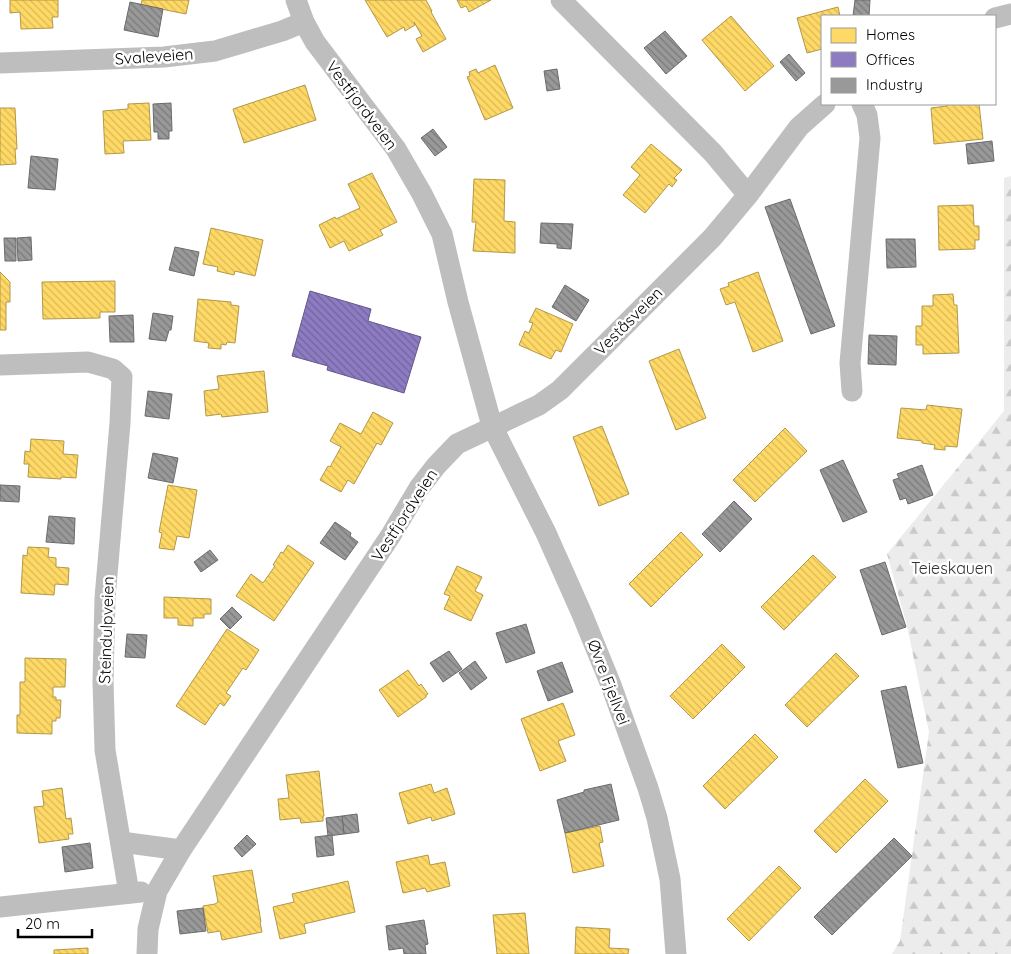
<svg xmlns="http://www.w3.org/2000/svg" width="1011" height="954" viewBox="0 0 1011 954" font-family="Quicksand,sans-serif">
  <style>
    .forest { fill: url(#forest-firs) }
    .homes { fill: url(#homes-back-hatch); stroke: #b29847 }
    .offices { fill: url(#offices-back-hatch); stroke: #635788 }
    .industry { fill: url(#industry-back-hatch); stroke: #6b6b6b }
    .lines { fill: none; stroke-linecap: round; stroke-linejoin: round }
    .street { stroke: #bebebe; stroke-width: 21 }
    .labels { text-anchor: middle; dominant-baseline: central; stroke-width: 5; stroke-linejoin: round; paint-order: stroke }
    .street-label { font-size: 16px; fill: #000; stroke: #fff }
    .park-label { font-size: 16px; fill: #333; stroke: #fff }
  </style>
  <defs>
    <pattern id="forest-firs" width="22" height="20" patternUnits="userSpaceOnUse" patternTransform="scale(1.25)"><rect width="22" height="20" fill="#ececec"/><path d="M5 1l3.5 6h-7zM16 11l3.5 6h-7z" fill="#c9c9c9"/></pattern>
    <pattern id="homes-back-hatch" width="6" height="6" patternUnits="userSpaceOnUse" patternTransform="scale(1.25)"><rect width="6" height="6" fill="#ffd966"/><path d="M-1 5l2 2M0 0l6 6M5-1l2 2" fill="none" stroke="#d9b857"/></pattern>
    <pattern id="offices-back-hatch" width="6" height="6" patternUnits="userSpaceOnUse" patternTransform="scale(1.25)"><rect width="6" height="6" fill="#8e7cc3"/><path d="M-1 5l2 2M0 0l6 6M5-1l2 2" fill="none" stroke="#72639c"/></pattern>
    <pattern id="industry-back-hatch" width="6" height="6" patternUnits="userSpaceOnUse" patternTransform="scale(1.25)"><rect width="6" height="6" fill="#999"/><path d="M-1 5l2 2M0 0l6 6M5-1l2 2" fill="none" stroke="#7a7a7a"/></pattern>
  </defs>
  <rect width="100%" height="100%" fill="#fff"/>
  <path class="forest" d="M 1011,176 L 1011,954 L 892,954 L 900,941 L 929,732 L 907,626 L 887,554 L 1004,411 L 1004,178 Z"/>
  <g class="homes">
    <path d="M 10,0 L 58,0 L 58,17 L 52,17 L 53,28 L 21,29 L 20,12 L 10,13 Z"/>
    <path d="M 142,0 L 189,0 L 186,14 L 141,5 Z"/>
    <path d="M 365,0 L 426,0 L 432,11 L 431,12 L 446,39 L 423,52 L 416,39 L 422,36 L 414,22 L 415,25 L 405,31 L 404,27 L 387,37 Z"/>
    <path d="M 457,0 L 491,0 L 469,12 L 466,6 L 461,8 Z"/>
    <path d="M 838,7 L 840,16 L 822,16 L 822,49 L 807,53 L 797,18 Z"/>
    <path d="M 731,16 L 774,66 L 745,91 L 702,40 Z"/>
    <path d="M 495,65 L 513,108 L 485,120 L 467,77 L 470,76 L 469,72 L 476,69 L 478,73 Z"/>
    <path d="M 305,85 L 316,120 L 244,143 L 233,109 Z"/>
    <path d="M 149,103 L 151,140 L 123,141 L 124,153 L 105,154 L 103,111 L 128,109 L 128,104 Z"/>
    <path d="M 947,104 L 979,104 L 983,139 L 934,144 L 931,108 L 947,106 Z"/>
    <path d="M 0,108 L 15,108 L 17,149 L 15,149 L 16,164 L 0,165 Z"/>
    <path d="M 651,144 L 682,170 L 674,178 L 677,180 L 672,187 L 669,184 L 645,213 L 623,195 L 640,175 L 631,167 Z"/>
    <path d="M 372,173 L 397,222 L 380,230 L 383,235 L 349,251 L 344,241 L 330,248 L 319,225 L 335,217 L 336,219 L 360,208 L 348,184 Z"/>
    <path d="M 474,179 L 505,180 L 504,221 L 515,222 L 515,253 L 473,251 L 476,222 L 472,222 Z"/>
    <path d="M 973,205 L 974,226 L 979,226 L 979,240 L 975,240 L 975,249 L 939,250 L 938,206 Z"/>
    <path d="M 211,228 L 263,240 L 255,276 L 235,271 L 234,275 L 217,271 L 218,267 L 203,264 Z"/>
    <path d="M 0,272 L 10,282 L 10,302 L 6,302 L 6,330 L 0,330 Z"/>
    <path d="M 758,272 L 783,341 L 753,352 L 735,302 L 726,305 L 720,289 L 729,286 L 728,283 Z"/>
    <path d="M 115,281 L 115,312 L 100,312 L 100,318 L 43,319 L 42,282 Z"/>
    <path d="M 953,294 L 954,305 L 957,305 L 959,353 L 923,354 L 923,345 L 916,345 L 916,326 L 922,326 L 922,306 L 933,306 L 933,295 Z"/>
    <path d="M 198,299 L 231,302 L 231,305 L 239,306 L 235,343 L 227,342 L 226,345 L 221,344 L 221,349 L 208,348 L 209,343 L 194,341 Z"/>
    <path d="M 536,308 L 573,324 L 561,352 L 556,350 L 551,359 L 519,345 L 525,331 L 529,333 L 533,323 L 529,322 Z"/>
    <path d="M 679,349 L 706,418 L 676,430 L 649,361 Z"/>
    <path d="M 264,371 L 268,412 L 222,417 L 221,414 L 206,416 L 204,391 L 219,389 L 217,376 Z"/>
    <path d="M 927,405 L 962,409 L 957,447 L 945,446 L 945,450 L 934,449 L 935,445 L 922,443 L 922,441 L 897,438 L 901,408 L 926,410 Z"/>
    <path d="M 373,412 L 393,423 L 381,445 L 377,443 L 354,484 L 348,480 L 341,492 L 320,480 L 328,466 L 330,467 L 341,447 L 330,441 L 340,423 L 361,434 Z"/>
    <path d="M 602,426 L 629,494 L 599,506 L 573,437 Z"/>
    <path d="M 785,428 L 807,451 L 755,502 L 733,480 Z"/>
    <path d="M 31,439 L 64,441 L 63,454 L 78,455 L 76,478 L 61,477 L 61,479 L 28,477 L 29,464 L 24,464 L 25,451 L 30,452 Z"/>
    <path d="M 168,485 L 197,490 L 189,538 L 177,536 L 174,550 L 159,548 L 162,533 L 159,532 Z"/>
    <path d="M 681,532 L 703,555 L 651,607 L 629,584 Z"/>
    <path d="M 288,545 L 314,563 L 274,621 L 236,596 L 251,574 L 263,583 L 275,566 L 273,565 L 281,552 L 283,553 Z"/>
    <path d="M 28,547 L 49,548 L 48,557 L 56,558 L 56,567 L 69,568 L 68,585 L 55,584 L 54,595 L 21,593 L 23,555 L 27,556 Z"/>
    <path d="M 813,555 L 836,577 L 784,630 L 761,607 Z"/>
    <path d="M 457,566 L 482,577 L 475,591 L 483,595 L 471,621 L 444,609 L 450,596 L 444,594 Z"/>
    <path d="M 164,597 L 211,599 L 211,614 L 204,614 L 204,618 L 193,618 L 193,626 L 178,625 L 178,618 L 164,618 Z"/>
    <path d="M 227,629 L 259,650 L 246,670 L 243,668 L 226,693 L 231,696 L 224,706 L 220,703 L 205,725 L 176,706 Z"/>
    <path d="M 722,644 L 745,667 L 693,719 L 670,696 Z"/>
    <path d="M 836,653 L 859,676 L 807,727 L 785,705 Z"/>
    <path d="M 25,658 L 66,659 L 65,687 L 53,687 L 53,697 L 56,697 L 56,700 L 61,700 L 60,718 L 56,718 L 56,721 L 52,721 L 52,734 L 17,733 L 17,715 L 20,715 L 20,682 L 25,682 Z"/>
    <path d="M 408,670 L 419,686 L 421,684 L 428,694 L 426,695 L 426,697 L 398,717 L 379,690 Z"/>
    <path d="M 563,703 L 575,735 L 558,741 L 566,761 L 540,771 L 521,719 Z"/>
    <path d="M 755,734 L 778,757 L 725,809 L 703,786 Z"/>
    <path d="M 319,771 L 324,816 L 323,816 L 323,821 L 301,823 L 300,818 L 280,820 L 278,799 L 289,798 L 286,775 Z"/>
    <path d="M 865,779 L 888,801 L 836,853 L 814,831 Z"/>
    <path d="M 431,784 L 434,793 L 447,788 L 455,814 L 432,821 L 431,817 L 408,824 L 399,793 Z"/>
    <path d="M 62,788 L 66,819 L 71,818 L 73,834 L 68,834 L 69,839 L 39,843 L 34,807 L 44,806 L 42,791 Z"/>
    <path d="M 600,826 L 603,842 L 599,843 L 604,866 L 573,873 L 565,833 Z"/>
    <path d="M 428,855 L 430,865 L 445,862 L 450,886 L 427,892 L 425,888 L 403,893 L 396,862 Z"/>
    <path d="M 779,866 L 801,888 L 749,941 L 727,919 Z"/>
    <path d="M 252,870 L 261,922 L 260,922 L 262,932 L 222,940 L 220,931 L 208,933 L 203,906 L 215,904 L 218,902 L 213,876 Z"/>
    <path d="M 348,881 L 355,912 L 304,924 L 306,933 L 280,939 L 273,907 L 294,902 L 292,894 Z"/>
    <path d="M 525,913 L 529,954 L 497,954 L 493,915 Z"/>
    <path d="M 576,927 L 610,929 L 609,948 L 629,949 L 628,954 L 575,954 Z"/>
    <path d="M 88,948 L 88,954 L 54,954 L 54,950 Z"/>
  </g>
  <path class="offices" d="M 310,291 L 371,309 L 368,321 L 421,337 L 404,393 L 327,370 L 328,366 L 292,356 Z"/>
  <g class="industry">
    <path d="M 855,0 L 870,0 L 869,16 L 853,16 Z"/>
    <path d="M 130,2 L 163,9 L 158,37 L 124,30 Z"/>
    <path d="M 665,31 L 687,56 L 666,74 L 644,48 Z"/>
    <path d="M 789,54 L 805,73 L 796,81 L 780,62 Z"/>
    <path d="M 557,69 L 560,89 L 547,91 L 544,71 Z"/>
    <path d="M 171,103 L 172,131 L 169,131 L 169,139 L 158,139 L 158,132 L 154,132 L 153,104 Z"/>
    <path d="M 433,129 L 447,147 L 435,156 L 421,138 Z"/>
    <path d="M 992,141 L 994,161 L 968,164 L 966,144 Z"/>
    <path d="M 31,156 L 58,159 L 55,190 L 28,188 Z"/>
    <path d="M 790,199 L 835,326 L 811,334 L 765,207 Z"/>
    <path d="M 541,223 L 573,224 L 571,249 L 557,248 L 557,244 L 540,243 Z"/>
    <path d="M 31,237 L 32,260 L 18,261 L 17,238 Z"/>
    <path d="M 4,238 L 16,238 L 16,261 L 5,261 Z"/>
    <path d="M 886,239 L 915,239 L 916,267 L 887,268 Z"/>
    <path d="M 175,247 L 199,252 L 194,276 L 169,270 Z"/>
    <path d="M 565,285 L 589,300 L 576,321 L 552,307 Z"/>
    <path d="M 153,313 L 173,316 L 171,330 L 169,330 L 166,341 L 149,339 Z"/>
    <path d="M 133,315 L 134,342 L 110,342 L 109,316 Z"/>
    <path d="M 869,335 L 897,336 L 896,365 L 868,364 Z"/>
    <path d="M 148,391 L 172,394 L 169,419 L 145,416 Z"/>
    <path d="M 153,453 L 178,458 L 173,483 L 148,478 Z"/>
    <path d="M 843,460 L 867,512 L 843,522 L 820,470 Z"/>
    <path d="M 922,465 L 933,495 L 908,504 L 906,498 L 900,500 L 893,480 L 899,478 L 897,474 Z"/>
    <path d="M 0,485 L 20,486 L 19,502 L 0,501 Z"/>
    <path d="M 734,501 L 752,519 L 720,552 L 702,534 Z"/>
    <path d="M 49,516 L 75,518 L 74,544 L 46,542 Z"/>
    <path d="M 335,522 L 351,533 L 350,536 L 358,542 L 345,560 L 320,543 Z"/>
    <path d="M 210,550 L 218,560 L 201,572 L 194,562 Z"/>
    <path d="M 885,562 L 906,627 L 882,635 L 860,570 Z"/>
    <path d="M 232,607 L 242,617 L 230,629 L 220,619 Z"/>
    <path d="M 526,624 L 535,653 L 506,663 L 496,633 Z"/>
    <path d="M 127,634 L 147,635 L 145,658 L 125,657 Z"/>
    <path d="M 449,651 L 462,669 L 443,682 L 430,663 Z"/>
    <path d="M 475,661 L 487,678 L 471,690 L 459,673 Z"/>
    <path d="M 562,662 L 573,692 L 548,701 L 537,671 Z"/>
    <path d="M 906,686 L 923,763 L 898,768 L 881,691 Z"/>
    <path d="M 611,784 L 619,820 L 565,833 L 557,800 L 584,792 L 584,790 Z"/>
    <path d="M 357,814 L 359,832 L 344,834 L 342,816 Z"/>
    <path d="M 342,816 L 344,834 L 328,836 L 326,818 Z"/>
    <path d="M 247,835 L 256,844 L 242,857 L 234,848 Z"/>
    <path d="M 332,835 L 334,855 L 317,857 L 315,837 Z"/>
    <path d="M 894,838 L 912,856 L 832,935 L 814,917 Z"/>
    <path d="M 90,843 L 93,868 L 65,872 L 62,847 Z"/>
    <path d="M 203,908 L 206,931 L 180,934 L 177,911 Z"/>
    <path d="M 424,920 L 428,944 L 425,945 L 426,954 L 404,954 L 403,948 L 389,950 L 386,926 Z"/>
  </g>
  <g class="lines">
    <g class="street">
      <path d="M 296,0 L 304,22 L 315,42 L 396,149 L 422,194 L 442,234 L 458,302 L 492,426 L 546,533 L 582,614 L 611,685 L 648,788 L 657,818 L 670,879 L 676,954"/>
      <path d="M 561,0 L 713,153 L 748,195"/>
      <path d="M 995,18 L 1011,14"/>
      <path d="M 0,63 L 164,57 L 215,51 L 282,31 L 304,22"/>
      <path d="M 0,365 L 88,362 L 113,369 L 122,377 L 120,423 L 105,598 L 103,681 L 105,750 L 129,893"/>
      <path d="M 852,391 L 850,363 L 852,341 L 870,138 L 867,115 L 862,104"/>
      <path d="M 121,842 L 181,850"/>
      <path d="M 0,907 L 141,892"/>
      <path d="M 147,954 L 148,929 L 157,891 L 181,850 L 391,535 L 419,488 L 436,466 L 457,444 L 539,405 L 560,390 L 712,238 L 748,195 L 799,127 L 825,104"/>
    </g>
  </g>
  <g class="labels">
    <g class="street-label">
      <text transform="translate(154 56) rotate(-4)">Svaleveien</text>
      <text transform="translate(362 105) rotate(53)">Vestfjordveien</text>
      <text transform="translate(628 321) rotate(-45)">Veståsveien</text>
      <text transform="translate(404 515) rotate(-57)">Vestfjordveien</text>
      <text transform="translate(106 630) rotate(-88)">Steindulpveien</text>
      <text transform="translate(609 682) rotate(69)">Øvre Fjellvei</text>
    </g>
    <g class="park-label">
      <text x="952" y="568">Teieskauen</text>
    </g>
  </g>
  <rect x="821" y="15" width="175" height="90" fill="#ffffff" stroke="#999999"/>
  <rect x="831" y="28" width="25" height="15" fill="#ffd966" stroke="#999999"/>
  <text x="866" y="40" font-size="15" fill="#000000">Homes</text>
  <rect x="831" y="52" width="25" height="15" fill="#8e7cc3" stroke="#999999"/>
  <text x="866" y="65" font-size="15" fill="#000000">Offices</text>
  <rect x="831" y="78" width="25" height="15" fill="#999999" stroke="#999999"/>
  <text x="866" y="90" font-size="15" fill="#000000">Industry</text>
  <path d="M18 929v8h74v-8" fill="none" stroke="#000000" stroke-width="2.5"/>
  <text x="25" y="929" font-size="15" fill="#000000" stroke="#ffffff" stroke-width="4" paint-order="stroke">20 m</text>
</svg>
